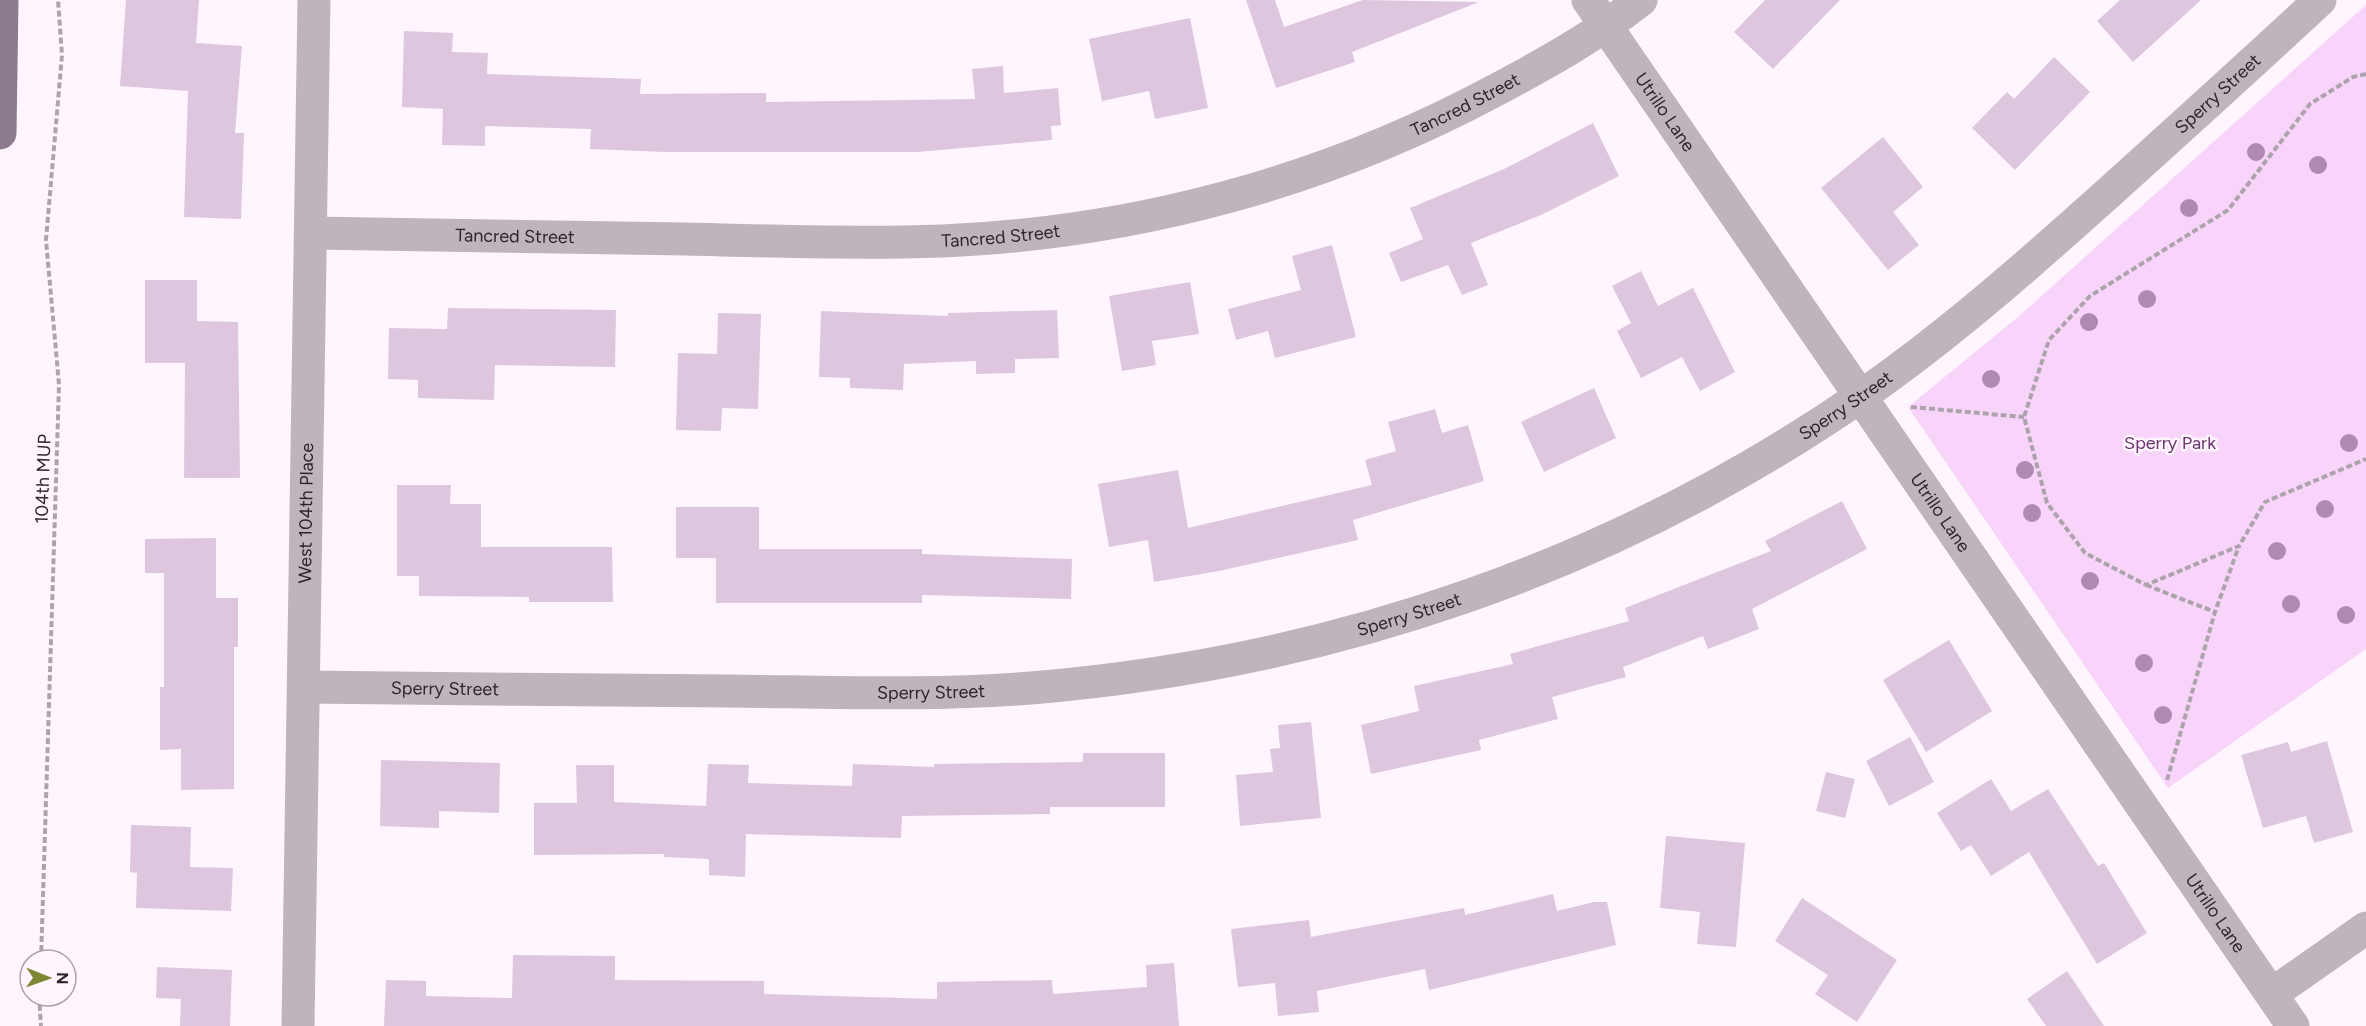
<svg xmlns="http://www.w3.org/2000/svg" width="2366" height="1026" viewBox="0 0 2366 1026" font-family="Figtree,sans-serif">
  <style>
    .green { fill: #f9d4fa }
    .building { fill: #dec7de }
    .lines { fill: none; stroke-linecap: round; stroke-linejoin: round }
    .path { stroke: #ada3ad; stroke-width: 4; stroke-dasharray: 6 3; stroke-linecap: butt }
    .minor { stroke: #beb4be; stroke-width: 33 }
    .major { stroke: #8c7a8d; stroke-width: 33 }
    .tree { fill: #ae8ab0 }
    .labels { text-anchor: middle; dominant-baseline: central; stroke-width: 5; stroke-linejoin: round; paint-order: stroke }
    .street-label { font-size: 18px; fill: #2d242d; stroke: #fff5ff }
    .park-label { font-size: 18px; fill: #6c326f; stroke: #fff5ff }
  </style>
  <rect width="100%" height="100%" fill="#fff5ff"/>
  <path class="green" d="M 2366,5 L 2366,649 L 2168,788 L 1908,407 L 2018,317 Z"/>
  <g class="building">
    <path d="M 126,0 L 199,0 L 196,43 L 242,46 L 235,133 L 244,133 L 241,219 L 184,217 L 188,91 L 120,86 Z"/>
    <path d="M 1246,0 L 1275,0 L 1284,27 L 1363,0 L 1479,2 L 1352,52 L 1355,62 L 1276,88 Z"/>
    <path d="M 1765,0 L 1840,0 L 1773,69 L 1734,32 Z"/>
    <path d="M 2120,0 L 2201,0 L 2133,62 L 2097,21 Z"/>
    <path d="M 1190,18 L 1208,108 L 1155,119 L 1149,91 L 1102,101 L 1089,39 Z"/>
    <path d="M 404,31 L 453,33 L 452,52 L 488,53 L 487,74 L 641,79 L 640,94 L 766,93 L 766,102 L 975,99 L 972,69 L 1003,66 L 1004,93 L 1058,88 L 1061,125 L 1051,126 L 1052,140 L 918,152 L 664,152 L 590,149 L 591,129 L 485,126 L 485,146 L 442,145 L 443,109 L 402,107 Z"/>
    <path d="M 2054,57 L 2090,92 L 2015,170 L 1972,128 L 2007,92 L 2014,99 Z"/>
    <path d="M 1593,123 L 1619,176 L 1541,215 L 1471,243 L 1488,285 L 1462,295 L 1448,265 L 1401,282 L 1389,253 L 1423,239 L 1410,208 L 1504,169 Z"/>
    <path d="M 1883,137 L 1923,187 L 1893,212 L 1919,245 L 1888,270 L 1821,188 Z"/>
    <path d="M 1332,245 L 1356,337 L 1275,358 L 1268,331 L 1236,340 L 1228,309 L 1301,290 L 1292,256 Z"/>
    <path d="M 1641,271 L 1658,306 L 1693,288 L 1735,372 L 1700,391 L 1682,357 L 1641,378 L 1617,331 L 1631,323 L 1612,286 Z"/>
    <path d="M 145,280 L 197,280 L 197,321 L 238,322 L 240,478 L 184,478 L 185,363 L 145,363 Z"/>
    <path d="M 1190,282 L 1199,334 L 1152,341 L 1156,365 L 1122,371 L 1109,296 Z"/>
    <path d="M 448,308 L 616,310 L 615,367 L 495,365 L 494,400 L 418,398 L 418,380 L 388,379 L 389,328 L 447,329 Z"/>
    <path d="M 1057,310 L 1059,358 L 1015,359 L 1015,373 L 976,374 L 976,361 L 904,364 L 903,390 L 850,388 L 850,378 L 819,377 L 821,311 L 948,316 L 948,313 Z"/>
    <path d="M 718,313 L 761,314 L 758,409 L 722,408 L 721,431 L 676,430 L 678,353 L 717,354 Z"/>
    <path d="M 1594,388 L 1616,438 L 1544,472 L 1521,422 Z"/>
    <path d="M 1435,409 L 1442,433 L 1468,425 L 1484,481 L 1353,520 L 1358,540 L 1219,571 L 1154,582 L 1148,540 L 1109,547 L 1098,484 L 1178,470 L 1188,528 L 1372,485 L 1365,460 L 1396,451 L 1388,422 Z"/>
    <path d="M 397,485 L 451,485 L 450,504 L 481,504 L 481,547 L 612,547 L 613,602 L 529,602 L 529,597 L 419,596 L 419,576 L 397,576 Z"/>
    <path d="M 1842,501 L 1867,549 L 1752,609 L 1759,629 L 1708,649 L 1703,636 L 1623,667 L 1626,677 L 1552,697 L 1558,719 L 1479,740 L 1481,750 L 1371,774 L 1361,725 L 1419,711 L 1414,686 L 1513,664 L 1510,654 L 1629,621 L 1625,608 L 1771,551 L 1765,541 Z"/>
    <path d="M 676,507 L 759,507 L 759,549 L 922,549 L 922,554 L 1072,559 L 1071,599 L 922,595 L 922,603 L 716,603 L 716,558 L 676,558 Z"/>
    <path d="M 216,538 L 216,598 L 238,598 L 238,647 L 234,647 L 234,789 L 181,790 L 181,749 L 160,750 L 160,687 L 164,687 L 164,573 L 145,573 L 145,539 Z"/>
    <path d="M 1949,640 L 1992,711 L 1926,752 L 1883,680 Z"/>
    <path d="M 1311,722 L 1321,818 L 1240,826 L 1236,775 L 1273,772 L 1270,749 L 1280,748 L 1278,725 Z"/>
    <path d="M 1910,737 L 1934,782 L 1889,806 L 1866,761 Z"/>
    <path d="M 2327,741 L 2353,832 L 2314,843 L 2306,816 L 2263,828 L 2241,755 L 2288,742 L 2291,752 Z"/>
    <path d="M 1083,753 L 1165,753 L 1165,807 L 1050,807 L 1050,814 L 902,816 L 901,838 L 746,834 L 745,877 L 709,875 L 709,859 L 664,857 L 664,854 L 534,855 L 534,803 L 577,803 L 576,765 L 614,765 L 614,802 L 706,806 L 708,764 L 749,765 L 748,783 L 852,786 L 853,764 L 934,767 L 934,764 L 1083,762 Z"/>
    <path d="M 381,760 L 500,763 L 499,813 L 439,811 L 439,828 L 380,826 Z"/>
    <path d="M 1826,772 L 1855,779 L 1845,818 L 1816,811 Z"/>
    <path d="M 1991,779 L 2011,811 L 2048,789 L 2098,866 L 2104,863 L 2147,933 L 2097,964 L 2029,852 L 1991,876 L 1971,845 L 1961,851 L 1937,813 Z"/>
    <path d="M 131,825 L 191,827 L 190,867 L 233,868 L 231,911 L 136,908 L 137,873 L 130,872 Z"/>
    <path d="M 1666,836 L 1745,843 L 1736,947 L 1697,944 L 1700,912 L 1660,908 Z"/>
    <path d="M 1553,894 L 1557,911 L 1594,902 L 1607,902 L 1616,945 L 1429,990 L 1425,969 L 1317,991 L 1319,1012 L 1278,1016 L 1275,983 L 1238,987 L 1231,929 L 1309,920 L 1311,937 L 1464,908 L 1465,915 Z"/>
    <path d="M 1802,898 L 1897,960 L 1857,1022 L 1815,994 L 1828,975 L 1775,941 Z"/>
    <path d="M 513,955 L 615,956 L 615,980 L 764,981 L 764,994 L 937,999 L 937,982 L 1052,980 L 1053,994 L 1147,987 L 1146,965 L 1174,963 L 1179,1026 L 384,1026 L 386,980 L 426,981 L 426,996 L 512,998 Z"/>
    <path d="M 157,967 L 232,970 L 230,1026 L 180,1026 L 181,999 L 156,998 Z"/>
    <path d="M 2067,971 L 2104,1026 L 2046,1026 L 2027,999 Z"/>
  </g>
  <g class="lines">
    <g class="path">
      <path d="M 2366,74 L 2353,77 L 2310,104 L 2228,210 L 2090,296 L 2049,340 L 2024,417 L 2047,503 L 2085,553 L 2146,585 L 2239,546 L 2265,502 L 2366,459"/>
      <path d="M 1911,407 L 2024,417"/>
      <path d="M 2146,585 L 2215,612"/>
      <path d="M 2167,780 L 2215,612 L 2239,546"/>
      <path d="M 41,960 L 59,385 L 46,240 L 62,55 L 58,0"/>
      <path d="M 39,996 L 41,1026"/>
    </g>
    <g class="minor">
      <path id="s1" d="M 1588,0 L 2293,1026"/>
      <path id="s2" d="M 311,233 C 436,235 561,237 686,239 C 771,241 857,244 942,241 C 1135,233 1324,182 1494,91 C 1545,64 1595,36 1641,0"/>
      <path id="s3" d="M 305,687 C 446,689 588,690 729,691 C 829,692 931,696 1031,688 C 1331,663 1616,566 1864,394 C 1950,334 2028,265 2105,196 C 2177,131 2249,66 2320,0"/>
      <path d="M 2272,994 L 2366,928"/>
      <path id="s4" d="M 298,1026 L 314,0"/>
    </g>
    <path class="major" d="M 0,133 L 2,0"/>
  </g>
  <g class="tree">
    <circle cx="2256" cy="152" r="9"/>
    <circle cx="2318" cy="165" r="9"/>
    <circle cx="2189" cy="208" r="9"/>
    <circle cx="2147" cy="299" r="9"/>
    <circle cx="2089" cy="322" r="9"/>
    <circle cx="1991" cy="379" r="9"/>
    <circle cx="2349" cy="443" r="9"/>
    <circle cx="2025" cy="470" r="9"/>
    <circle cx="2325" cy="509" r="9"/>
    <circle cx="2032" cy="513" r="9"/>
    <circle cx="2277" cy="551" r="9"/>
    <circle cx="2090" cy="581" r="9"/>
    <circle cx="2291" cy="604" r="9"/>
    <circle cx="2346" cy="615" r="9"/>
    <circle cx="2144" cy="663" r="9"/>
    <circle cx="2163" cy="715" r="9"/>
  </g>
  <g class="labels">
    <g class="street-label">
      <text stroke="none"><textPath href="#s3" startOffset="2084">Sperry Street</textPath></text>
      <text stroke="none"><textPath href="#s2" startOffset="1176">Tancred Street</textPath></text>
      <text stroke="none"><textPath href="#s1" startOffset="136">Utrillo Lane</textPath></text>
      <text stroke="none"><textPath href="#s2" startOffset="690">Tancred Street</textPath></text>
      <text stroke="none"><textPath href="#s2" startOffset="204">Tancred Street</textPath></text>
      <text stroke="none"><textPath href="#s3" startOffset="1598">Sperry Street</textPath></text>
      <text transform="translate(43 479) rotate(-88)">104th MUP</text>
      <text stroke="none"><textPath href="#s4" startOffset="513">West 104th Place</textPath></text>
      <text stroke="none"><textPath href="#s1" startOffset="622">Utrillo Lane</textPath></text>
      <text stroke="none"><textPath href="#s3" startOffset="1112">Sperry Street</textPath></text>
      <text stroke="none"><textPath href="#s3" startOffset="140">Sperry Street</textPath></text>
      <text stroke="none"><textPath href="#s3" startOffset="626">Sperry Street</textPath></text>
      <text stroke="none"><textPath href="#s1" startOffset="1108">Utrillo Lane</textPath></text>
    </g>
    <g class="park-label">
      <text x="2170" y="443">Sperry Park</text>
    </g>
  </g>
  <g transform="translate(48 978) rotate(91)"><circle r="28" fill="#fff5ff" stroke="#aba1ab" stroke-width="1.5"/>
  <path d="M0-4.5L10 22L0 15L-10 22Z" fill="#7c8633"/>
  <text y="-9" font-size="16" font-weight="bold" text-anchor="middle" fill="#2d242d">N</text>
  </g>
</svg>
